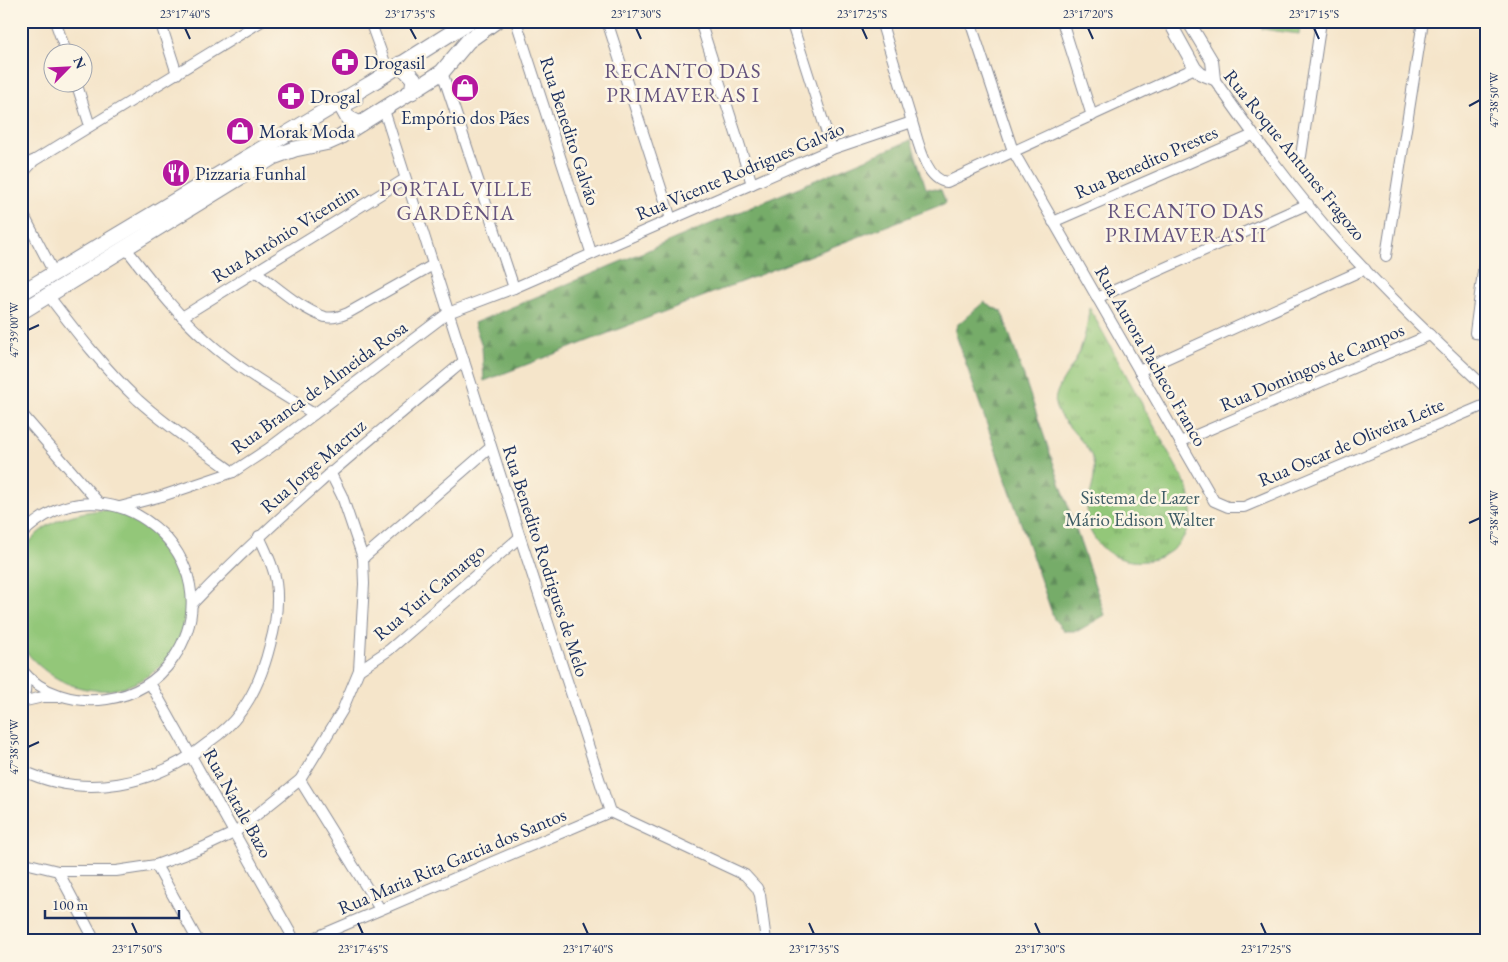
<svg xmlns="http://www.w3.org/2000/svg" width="1508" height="962" viewBox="0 0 1508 962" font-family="'EB Garamond',serif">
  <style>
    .grass { fill: #93c779; stroke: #577b6c }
    .forest { fill: url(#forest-firs); stroke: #486e64 }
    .park { fill: url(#park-tufts); stroke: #577b6c }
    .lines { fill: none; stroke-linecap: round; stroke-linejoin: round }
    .minor-casing { stroke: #888a94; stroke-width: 12 }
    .tertiary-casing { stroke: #888a94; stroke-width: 14 }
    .secondary-casing { stroke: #888a94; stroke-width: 17 }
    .minor { stroke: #fff; stroke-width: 10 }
    .tertiary { stroke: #fff; stroke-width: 12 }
    .secondary { stroke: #fff; stroke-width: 15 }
    .ticks { fill: none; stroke: #1b2f5e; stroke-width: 2 }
    .labels { text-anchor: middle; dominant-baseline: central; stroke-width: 5; stroke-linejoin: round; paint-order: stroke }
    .poi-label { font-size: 19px; fill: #1b2f5e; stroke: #fcf5e5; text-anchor: start }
    .street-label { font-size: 19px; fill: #1b2f5e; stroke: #fcf5e5 }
    .park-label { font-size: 19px; fill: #3f5d66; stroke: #fcf5e5 }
    .quarter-label { font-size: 21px; letter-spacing: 1px; fill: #64537d; stroke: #fcf5e5 }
    .neatline { fill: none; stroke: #1b2f5e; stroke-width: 2 }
    .ticks-label { font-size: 12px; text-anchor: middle; fill: #1b2f5e }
  </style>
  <defs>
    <pattern id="forest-firs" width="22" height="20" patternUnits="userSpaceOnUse" patternTransform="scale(1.25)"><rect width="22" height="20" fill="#76ac69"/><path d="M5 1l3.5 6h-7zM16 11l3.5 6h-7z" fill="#608c5a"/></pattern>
    <pattern id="park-tufts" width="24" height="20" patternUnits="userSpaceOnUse" patternTransform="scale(1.25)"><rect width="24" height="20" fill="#93c779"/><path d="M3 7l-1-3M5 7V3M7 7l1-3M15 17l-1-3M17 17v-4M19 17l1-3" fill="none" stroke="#77a266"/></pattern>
  </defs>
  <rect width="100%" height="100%" fill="#fcf5e5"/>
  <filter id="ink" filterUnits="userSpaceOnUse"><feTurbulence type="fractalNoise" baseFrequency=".02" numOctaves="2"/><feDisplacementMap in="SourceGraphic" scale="10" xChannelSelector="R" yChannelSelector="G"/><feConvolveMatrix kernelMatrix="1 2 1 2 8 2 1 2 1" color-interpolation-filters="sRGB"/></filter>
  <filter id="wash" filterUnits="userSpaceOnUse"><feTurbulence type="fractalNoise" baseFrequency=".0096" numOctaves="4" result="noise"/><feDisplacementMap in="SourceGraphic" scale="20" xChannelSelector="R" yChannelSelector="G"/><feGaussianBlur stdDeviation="1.12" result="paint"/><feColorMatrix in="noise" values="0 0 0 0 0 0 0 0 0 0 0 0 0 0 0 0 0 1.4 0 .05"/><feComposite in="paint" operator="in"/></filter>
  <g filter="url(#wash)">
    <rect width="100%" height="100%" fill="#f5e5ca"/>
    <g class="grass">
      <path d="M 1263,21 L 1300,21 L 1299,34 L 1262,29 Z"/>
      <path d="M 107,510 C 137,517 158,529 174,555 C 189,579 192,604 182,630 C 179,637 177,645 174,652 C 168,661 158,669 149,675 C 105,706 48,687 21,644 C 21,629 18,564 22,555 C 36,522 76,511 107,510 Z"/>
    </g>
    <g class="forest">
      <path d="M 911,140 L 926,188 L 941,190 L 946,203 L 484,381 L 482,346 L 474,323 Z"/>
      <path d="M 984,302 L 1002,312 L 1105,615 L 1078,631 L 1064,631 L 1054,619 L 955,332 L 957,325 Z"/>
    </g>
    <path class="park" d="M 1089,307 L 1188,488 C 1191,501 1193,513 1189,525 C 1176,567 1119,574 1095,539 C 1073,506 1104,486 1091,455 C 1083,438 1055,417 1055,403 C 1055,387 1070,372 1076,359 C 1084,342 1088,325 1089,307 Z"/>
  </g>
  <g filter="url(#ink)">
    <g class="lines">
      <defs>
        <g id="minor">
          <path d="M 55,21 L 66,52"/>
          <path d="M 160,21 L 177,74"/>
          <path d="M 370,21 L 388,71"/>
          <path d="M 516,21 L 591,252"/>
          <path d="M 607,21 L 671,219"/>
          <path d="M 700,21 L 752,184"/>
          <path d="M 791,21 L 832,149"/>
          <path d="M 881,21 L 912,122"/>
          <path d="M 970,21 L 1013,151 L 1214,501 L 1228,507 L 1244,507 L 1487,404"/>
          <path d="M 1062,21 L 1092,116"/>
          <path d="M 442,72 L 514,288"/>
          <path d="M 1214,79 C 1254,136 1295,193 1341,244 C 1387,295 1437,342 1487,389"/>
          <path d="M 76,82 L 90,126"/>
          <path d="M 384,110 L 520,537 L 610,812 L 745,875 L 757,888 L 760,895 L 766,941"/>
          <path d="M 1301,156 L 1321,21"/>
          <path d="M 21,166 L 35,160 L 262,21"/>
          <path d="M 21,175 L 32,163"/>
          <path d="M 21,210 L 54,273"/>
          <path d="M 1053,222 L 1253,135"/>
          <path d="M 1487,241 L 1475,333 L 1485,334 L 1487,326"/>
          <path d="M 125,247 C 150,279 175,313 206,340 C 238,369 277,391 314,414"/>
          <path d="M 1386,256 L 1423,21"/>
          <path d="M 255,271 C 276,286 300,309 325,317 C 333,319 341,316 348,313 L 433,265"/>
          <path d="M 48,295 C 76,332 104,368 138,400 C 168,427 201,449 233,472"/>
          <path d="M 1097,298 L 1308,204"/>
          <path d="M 182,317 L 405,179"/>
          <path d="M 1139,371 L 1365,269"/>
          <path d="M 21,413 L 99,503"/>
          <path d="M 1180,442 L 1430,335"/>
          <path d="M 120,507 L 162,496 L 233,472 L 268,449 L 448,313 L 514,288 L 832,149 L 912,122 C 918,140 925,180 947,182 L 1195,68"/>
          <path d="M 21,535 C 107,447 241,560 173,659 C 157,682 134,695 107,699 C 77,704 41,694 21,669"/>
          <path d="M 363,558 L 491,447"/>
          <path d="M 192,604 C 276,516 370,439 464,361"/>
          <path d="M 359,670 L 389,650 L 520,537"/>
          <path d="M 150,683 L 295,941"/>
          <path d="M 21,697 L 25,692 L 26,675"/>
          <path d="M 21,702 L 43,697 L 60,697"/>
          <path d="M 21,770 C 85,800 155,786 209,742 C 220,734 231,725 239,714 C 254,695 264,669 270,645 C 276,624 279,604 276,582 C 274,566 265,550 259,536"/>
          <path d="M 300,780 L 380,909"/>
          <path d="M 21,862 L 58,871 L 116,871 L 156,865 L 202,848 L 234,833 L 300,780 L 342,711 L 359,670 L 364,584 L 363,558 L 342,496 L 330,472"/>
          <path d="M 156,865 L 198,941"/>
          <path d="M 58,871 L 95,941"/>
          <path d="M 307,941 L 610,812"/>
        </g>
        <path id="tertiary" d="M 1169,21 L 1195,68 L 1201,74 L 1214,79 L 1212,61 L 1188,21"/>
        <g id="secondary">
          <path d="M 400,64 L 414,79 L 412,92"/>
          <path d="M 355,99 L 347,103 L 343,109 L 348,118 L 360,124"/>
          <path d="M 21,293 L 370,84 L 470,21"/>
          <path d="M 21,312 L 273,157 L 295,149 L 329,142 L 338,138 L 442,72 L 468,41 L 496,21"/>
        </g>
      </defs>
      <use href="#minor" class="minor-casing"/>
      <use href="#tertiary" class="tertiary-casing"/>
      <use href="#secondary" class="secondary-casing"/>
      <use href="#minor" class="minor"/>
      <use href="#tertiary" class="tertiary"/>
      <use href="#secondary" class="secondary"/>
    </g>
  </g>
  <path class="ticks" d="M 185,28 L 190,39M 410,28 L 416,39M 636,28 L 641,39M 862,28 L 867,39M 1088,28 L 1093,39M 1314,28 L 1319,39M 1469,106 L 1480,100M 28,330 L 39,325M 1469,523 L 1480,518M 28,747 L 39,742M 132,923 L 137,934M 358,923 L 363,934M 583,923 L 588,934M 809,923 L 814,934M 1035,923 L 1040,934M 1261,923 L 1266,934"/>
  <defs>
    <symbol id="pharmacy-disc" viewBox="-11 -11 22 22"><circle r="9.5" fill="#b5179e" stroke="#fcf5e5"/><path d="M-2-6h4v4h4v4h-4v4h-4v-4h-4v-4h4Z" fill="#fff"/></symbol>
    <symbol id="shop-disc" viewBox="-11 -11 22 22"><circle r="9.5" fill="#b5179e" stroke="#fcf5e5"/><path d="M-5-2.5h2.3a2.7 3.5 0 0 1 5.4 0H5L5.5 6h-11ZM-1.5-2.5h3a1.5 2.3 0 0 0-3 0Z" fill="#fff"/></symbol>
    <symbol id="restaurant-disc" viewBox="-11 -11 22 22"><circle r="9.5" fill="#b5179e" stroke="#fcf5e5"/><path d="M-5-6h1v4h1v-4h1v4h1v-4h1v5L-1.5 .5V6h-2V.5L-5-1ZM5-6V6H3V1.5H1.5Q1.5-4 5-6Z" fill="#fff"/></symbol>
  </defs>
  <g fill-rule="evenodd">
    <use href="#pharmacy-disc" x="329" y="46" width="32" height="32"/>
    <use href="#shop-disc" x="449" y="72" width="32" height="32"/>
    <use href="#pharmacy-disc" x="275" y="80" width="32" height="32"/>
    <use href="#shop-disc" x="224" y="115" width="32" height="32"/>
    <use href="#restaurant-disc" x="160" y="157" width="32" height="32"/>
  </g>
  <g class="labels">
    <g class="poi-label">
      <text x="364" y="62">Drogasil</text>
      <text x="310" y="96">Drogal</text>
      <text x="465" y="117" text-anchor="middle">Empório dos Pães</text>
      <text x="259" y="131">Morak Moda</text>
      <text x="195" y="173">Pizzaria Funhal</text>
    </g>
    <g class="street-label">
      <text transform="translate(570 131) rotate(72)">Rua Benedito Galvão</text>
      <text transform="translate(1295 155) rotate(51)">Rua Roque Antunes Fragozo</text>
      <text transform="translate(1146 162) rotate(-24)">Rua Benedito Prestes</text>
      <text transform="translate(740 171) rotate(-23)">Rua Vicente Rodrigues Galvão</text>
      <text transform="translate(285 233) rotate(-32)">Rua Antônio Vicentim</text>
      <text transform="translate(1151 356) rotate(60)">Rua Aurora Pacheco Franco</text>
      <text transform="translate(1312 367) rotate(-23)">Rua Domingos de Campos</text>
      <text transform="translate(319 387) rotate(-36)">Rua Branca de Almeida Rosa</text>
      <text transform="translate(1351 442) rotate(-23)">Rua Oscar de Oliveira Leite</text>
      <text transform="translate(313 466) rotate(-41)">Rua Jorge Macruz</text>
      <text transform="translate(546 561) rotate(72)">Rua Benedito Rodrigues de Melo</text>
      <text transform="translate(429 592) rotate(-40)">Rua Yuri Camargo</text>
      <text transform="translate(238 803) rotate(61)">Rua Natale Bazo</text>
      <text transform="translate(452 861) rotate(-23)">Rua Maria Rita Garcia dos Santos</text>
    </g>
    <g class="park-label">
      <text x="1140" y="497">Sistema de Lazer<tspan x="1140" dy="22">Mário Edison Walter</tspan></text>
    </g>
    <g class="quarter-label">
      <text x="683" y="70">RECANTO DAS<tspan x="683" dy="24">PRIMAVERAS I</tspan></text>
      <text x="456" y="188">PORTAL VILLE<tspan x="456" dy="24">GARDÊNIA</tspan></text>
      <text x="1186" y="210">RECANTO DAS<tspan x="1186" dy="24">PRIMAVERAS II</tspan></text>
    </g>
  </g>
  <rect width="1508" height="962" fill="none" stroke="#fcf5e5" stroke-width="55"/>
  <g transform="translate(68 68) rotate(66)"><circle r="24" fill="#fcf5e5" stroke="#a2a6af"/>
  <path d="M0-4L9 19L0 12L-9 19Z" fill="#b5179e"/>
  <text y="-8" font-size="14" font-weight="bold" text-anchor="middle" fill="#1b2f5e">N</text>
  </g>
  <path d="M45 910v8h134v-8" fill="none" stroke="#1b2f5e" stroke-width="2.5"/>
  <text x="52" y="910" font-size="15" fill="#1b2f5e" stroke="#fcf5e5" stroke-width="4" paint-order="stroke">100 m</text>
  <rect x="28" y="28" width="1452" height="906" class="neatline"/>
  <g class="ticks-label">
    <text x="185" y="18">23°17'40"S</text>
    <text x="410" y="18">23°17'35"S</text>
    <text x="636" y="18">23°17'30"S</text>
    <text x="862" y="18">23°17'25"S</text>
    <text x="1088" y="18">23°17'20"S</text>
    <text x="1314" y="18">23°17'15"S</text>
    <text transform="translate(1494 100) rotate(-90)" y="4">47°38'50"W</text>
    <text transform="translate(14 330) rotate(-90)" y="4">47°39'00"W</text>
    <text transform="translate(1494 518) rotate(-90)" y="4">47°38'40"W</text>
    <text transform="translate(14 747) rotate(-90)" y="4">47°38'50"W</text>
    <text x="137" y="953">23°17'50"S</text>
    <text x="363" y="953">23°17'45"S</text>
    <text x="588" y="953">23°17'40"S</text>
    <text x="814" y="953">23°17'35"S</text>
    <text x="1040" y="953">23°17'30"S</text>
    <text x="1266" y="953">23°17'25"S</text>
  </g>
</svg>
